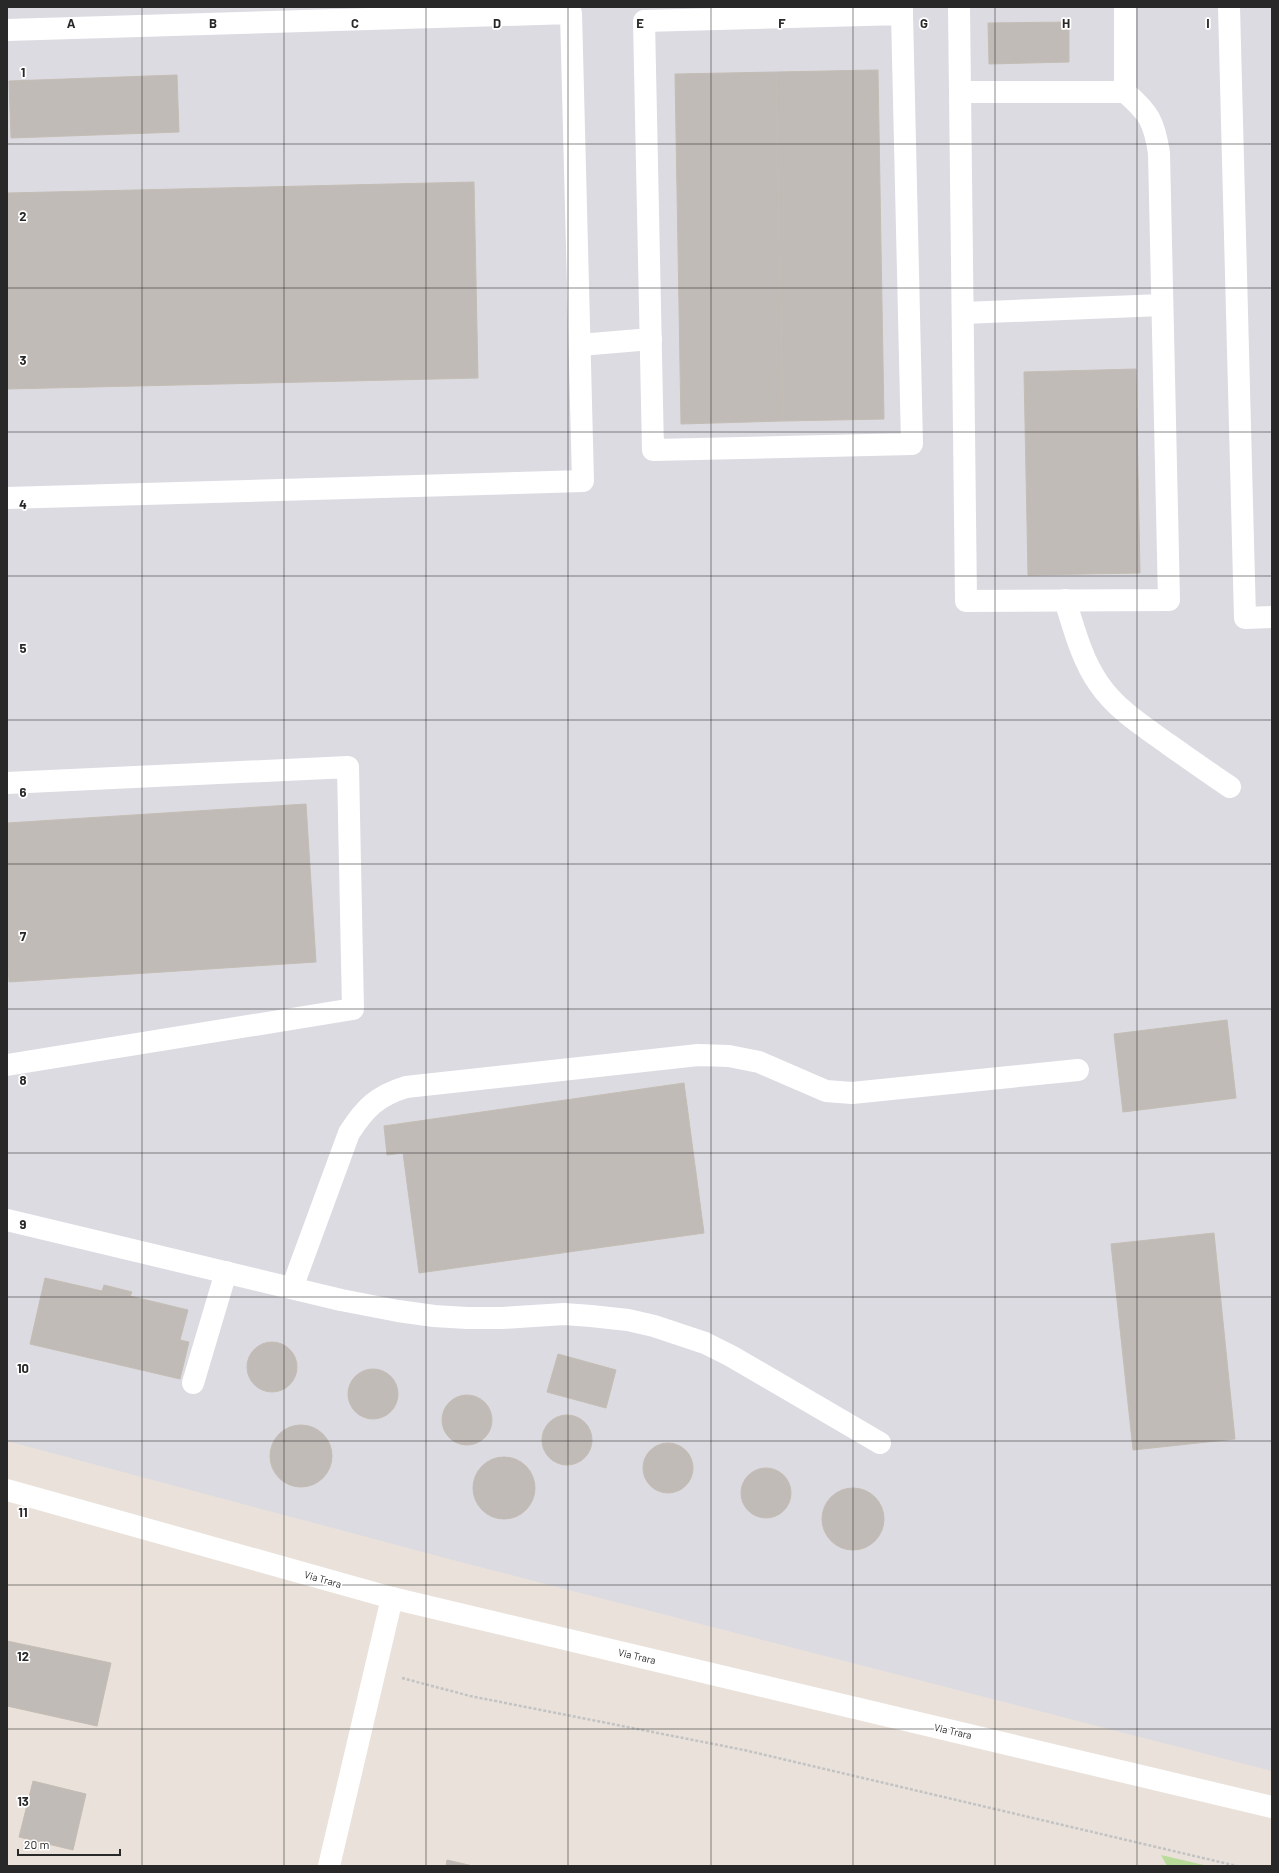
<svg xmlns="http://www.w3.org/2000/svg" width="1279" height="1873" viewBox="0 0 1279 1873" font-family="Barlow,sans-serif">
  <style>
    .industrial { fill: #dcdbe2 }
    .green { fill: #b9dc9b }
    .building { fill: #c1bbb7; stroke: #c4bdb4 }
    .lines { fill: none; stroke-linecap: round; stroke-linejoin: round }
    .path { stroke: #c3c3c3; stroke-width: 2.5; stroke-dasharray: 3 2; stroke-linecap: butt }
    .minor { stroke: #fff; stroke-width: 22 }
    .grid { fill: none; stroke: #282828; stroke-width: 1; stroke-opacity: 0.55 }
    .labels { text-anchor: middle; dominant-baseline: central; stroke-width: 3.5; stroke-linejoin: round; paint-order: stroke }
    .street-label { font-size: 10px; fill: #282828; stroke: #fff }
    .grid-label { font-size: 13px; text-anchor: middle; font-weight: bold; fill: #282828; stroke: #fff; stroke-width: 3.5; stroke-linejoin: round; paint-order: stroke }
  </style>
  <rect width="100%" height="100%" fill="#e9e1da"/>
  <path class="industrial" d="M 7,7 L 1272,7 L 1272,1771 L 468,1564 L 7,1441 Z"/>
  <path class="green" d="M 1161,1855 L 1208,1866 L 1167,1866 Z"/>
  <g class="building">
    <path d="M 1069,22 L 1069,62 L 989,64 L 988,23 Z"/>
    <path d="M 878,70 L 884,419 L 783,421 L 776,72 Z"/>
    <path d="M 776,72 L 783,421 L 681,424 L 675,74 Z"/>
    <path d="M 177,75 L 179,132 L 11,138 L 9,81 Z"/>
    <path d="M 474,182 L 478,378 L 7,389 L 7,193 Z"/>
    <path d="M 1136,369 L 1140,573 L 1028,575 L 1024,372 Z"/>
    <path d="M 306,804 L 316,962 L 9,982 L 7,948 L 7,823 Z"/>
    <path d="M 1227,1020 L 1236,1098 L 1123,1112 L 1114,1034 Z"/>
    <path d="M 684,1083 L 704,1233 L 419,1273 L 403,1153 L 387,1155 L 384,1126 Z"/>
    <path d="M 1214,1233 L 1235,1439 L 1133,1450 L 1111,1244 Z"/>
    <path d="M 45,1278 L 102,1291 L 104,1285 L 132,1292 L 130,1296 L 188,1310 L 180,1340 L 189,1342 L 180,1379 L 30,1344 Z"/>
    <circle cx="272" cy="1367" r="25"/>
    <path d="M 558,1354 L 616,1370 L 606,1408 L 547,1392 Z"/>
    <circle cx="373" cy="1394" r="25"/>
    <circle cx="467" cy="1420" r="25"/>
    <circle cx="567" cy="1440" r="25"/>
    <circle cx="301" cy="1456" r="31"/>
    <circle cx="668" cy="1468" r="25"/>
    <circle cx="504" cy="1488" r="31"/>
    <circle cx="766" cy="1493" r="25"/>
    <circle cx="853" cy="1519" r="31"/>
    <path d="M 7,1641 L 111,1663 L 97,1726 L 7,1706 Z"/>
    <path d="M 33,1781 L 86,1794 L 73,1850 L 19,1837 Z"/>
    <path d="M 447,1860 L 473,1866 L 446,1866 Z"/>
  </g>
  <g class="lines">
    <path class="path" d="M 402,1678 L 470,1696 L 744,1750 L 1237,1866"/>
    <g class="minor">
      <path d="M 902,7 L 902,14 L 912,444 L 653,450 L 644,21 L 902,14"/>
      <path d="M 959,7 L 966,601 L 1169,600 L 1159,153 C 1154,121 1149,113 1125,92 L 1125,7"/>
      <path d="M 1229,7 L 1245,618 L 1272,617"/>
      <path d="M 7,30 L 571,13 L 583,481 L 7,498"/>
      <path d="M 960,92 L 1125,92"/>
      <path d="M 963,313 L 1162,305"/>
      <path d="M 580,345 L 651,339"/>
      <path d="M 1065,600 C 1074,629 1082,660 1099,684 C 1117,710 1143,726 1168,744 C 1188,758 1209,773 1230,787"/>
      <path d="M 7,783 L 348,767 L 353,1009 L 7,1065"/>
      <path d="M 7,1220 L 341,1300 L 398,1311 L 434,1316 L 467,1318 L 502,1318 L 564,1314 L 591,1316 L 628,1320 L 654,1326 L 705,1343 L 731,1356 L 880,1443"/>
      <path d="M 292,1288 L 349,1133 C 365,1108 377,1096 406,1087 L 698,1055 L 729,1056 L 759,1062 L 826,1091 L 852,1093 L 1078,1070"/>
      <path d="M 193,1383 L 226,1272"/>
      <path d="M 7,1490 L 392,1598 L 1272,1807"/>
      <path d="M 329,1866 L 392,1598"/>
    </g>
  </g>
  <path class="grid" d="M 142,7 L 142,1866M 284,7 L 284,1866M 426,7 L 426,1866M 568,7 L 568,1866M 711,7 L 711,1866M 853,7 L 853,1866M 995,7 L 995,1866M 1137,7 L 1137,1866M 7,144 L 1272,144M 7,288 L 1272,288M 7,432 L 1272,432M 7,576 L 1272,576M 7,720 L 1272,720M 7,864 L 1272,864M 7,1009 L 1272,1009M 7,1153 L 1272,1153M 7,1297 L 1272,1297M 7,1441 L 1272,1441M 7,1585 L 1272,1585M 7,1729 L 1272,1729"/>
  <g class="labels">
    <g class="street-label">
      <text transform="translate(323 1579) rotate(16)">Via Trara</text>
      <text transform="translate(637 1656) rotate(13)">Via Trara</text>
      <text transform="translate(953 1731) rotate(13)">Via Trara</text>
    </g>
  </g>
  <g class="grid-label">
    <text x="71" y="28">A</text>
    <text x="213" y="28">B</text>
    <text x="355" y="28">C</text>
    <text x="497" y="28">D</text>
    <text x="640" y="28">E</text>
    <text x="782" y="28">F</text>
    <text x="924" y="28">G</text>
    <text x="1066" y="28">H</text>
    <text x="1208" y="28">I</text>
    <text x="23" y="77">1</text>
    <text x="23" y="221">2</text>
    <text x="23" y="365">3</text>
    <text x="23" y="509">4</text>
    <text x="23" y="653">5</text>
    <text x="23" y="797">6</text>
    <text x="23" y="941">7</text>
    <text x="23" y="1085">8</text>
    <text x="23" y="1229">9</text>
    <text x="23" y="1373">10</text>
    <text x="23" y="1517">11</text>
    <text x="23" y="1661">12</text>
    <text x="23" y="1806">13</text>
  </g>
  <rect width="1279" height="1873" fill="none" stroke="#282828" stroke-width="16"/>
  <path d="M18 1849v6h102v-6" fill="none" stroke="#282828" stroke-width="2"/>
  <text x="24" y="1849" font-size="12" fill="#282828" stroke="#ffffff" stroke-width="3" paint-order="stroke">20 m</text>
</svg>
